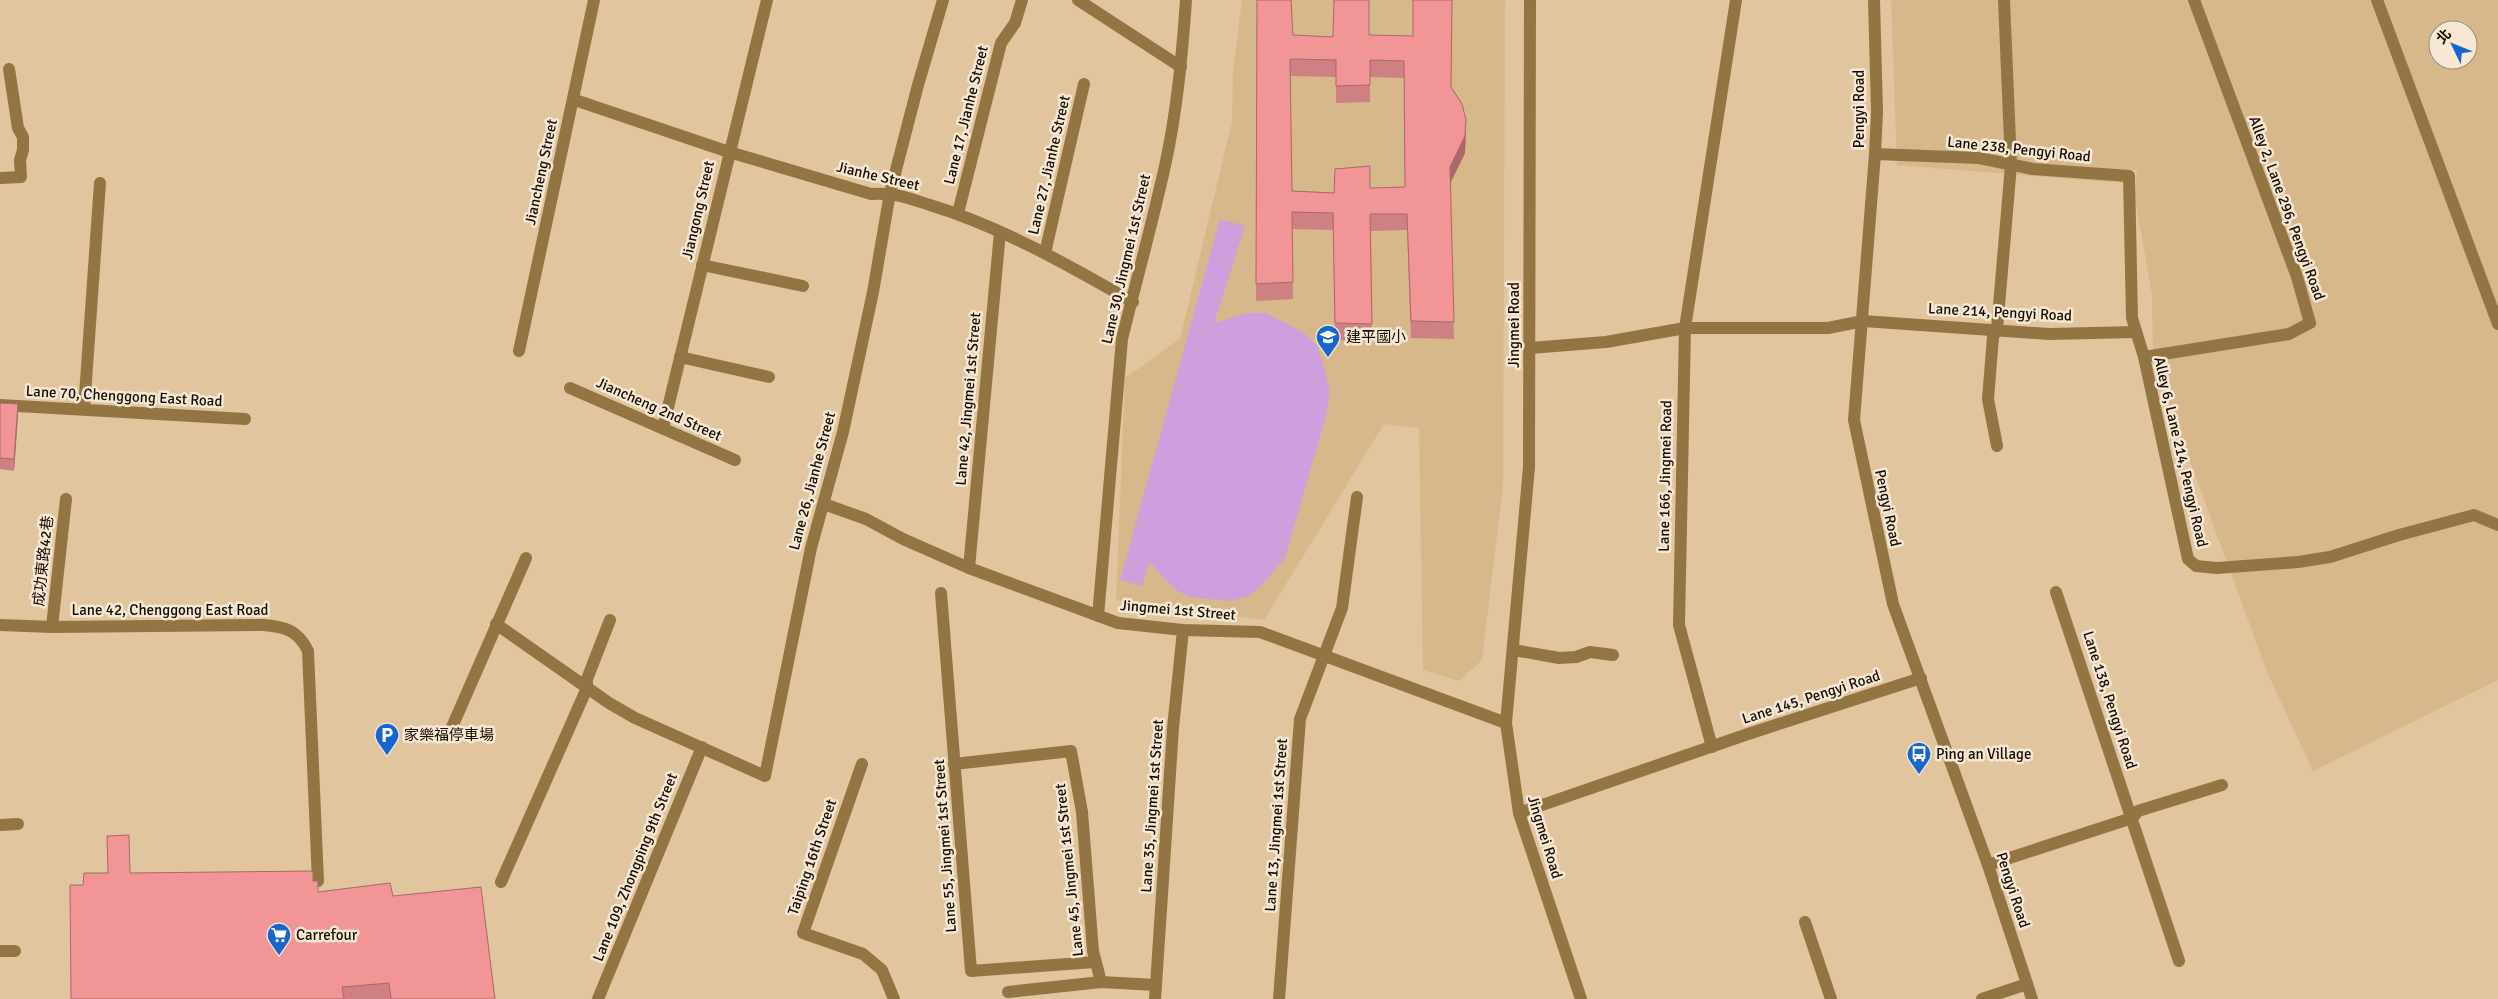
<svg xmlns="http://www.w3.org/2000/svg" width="2498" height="999" viewBox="0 0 2498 999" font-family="Signika,'Noto Sans TC',sans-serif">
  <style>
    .built { fill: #d7b88a; fill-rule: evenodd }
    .green { fill: #cd9fdc }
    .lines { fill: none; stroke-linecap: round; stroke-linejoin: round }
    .minor { stroke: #937543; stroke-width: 12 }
    .wall { fill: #cf8082; fill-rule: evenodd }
    .shaded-wall { fill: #a9686a }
    .building { fill: #f19597; stroke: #a9686a; fill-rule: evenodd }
    .labels { text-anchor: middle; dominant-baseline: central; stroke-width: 5; stroke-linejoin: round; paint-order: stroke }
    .street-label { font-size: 15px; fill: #160d02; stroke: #f6e8d4 }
    .poi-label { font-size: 15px; fill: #160d02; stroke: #f6e8d4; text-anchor: start }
  </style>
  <rect width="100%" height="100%" fill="#e0c59e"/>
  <g class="built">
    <path d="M 1242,0 L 1505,0 L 1503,486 L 1482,660 L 1459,681 L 1423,670 L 1419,428 L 1384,424 L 1264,620 L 1116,600 L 1125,378 L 1180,339 L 1232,122 L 1233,70 Z"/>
    <path d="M 1891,0 L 2498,0 L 2498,680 L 2313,771 L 2267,672 L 2153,360 L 2152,295 L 2135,198 L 2137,170 L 2132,170 L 2134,184 L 1897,165 ZM 2438,30 L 2468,30 L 2468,60 L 2438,60 Z"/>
  </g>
  <path class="green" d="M 1220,219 L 1245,226 L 1214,323 L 1247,313 L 1266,313 L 1304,333 L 1317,346 L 1324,367 L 1330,390 L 1326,416 L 1285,558 L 1260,587 L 1248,596 L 1230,601 L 1189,597 L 1173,588 L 1149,561 L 1142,586 L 1120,580 Z"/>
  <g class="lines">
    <g class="minor">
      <path d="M 1078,0 L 1181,67"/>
      <path d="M 1530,0 L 1529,467 L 1506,723 L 1519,813 L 1581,999"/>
      <path d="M 1874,0 L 1877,112 L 1875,154 L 1854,420 L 1893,604 L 1988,865 L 2032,999"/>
      <path d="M 2377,0 L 2498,324"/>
      <path d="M 575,100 L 729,152 L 871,194 C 894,192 908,198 930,205 C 1002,227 1068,265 1133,302"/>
      <path d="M 1875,154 L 1979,158 L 2033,169 L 2129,176 L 2132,318 L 2144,357 L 2188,559 L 2196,566 L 2217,568 L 2298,562 L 2330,557 L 2399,535 L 2474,515 L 2498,525"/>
      <path d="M 0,178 L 21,177 L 20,160 L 23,150 L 23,137 L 18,128 L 9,69"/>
      <path d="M 958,213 L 1001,43 L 1015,23 L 1022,0"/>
      <path d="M 1045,253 L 1084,84"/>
      <path d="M 702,265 L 803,286"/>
      <path d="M 1530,348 L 1606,342 L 1685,328 L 1828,328 L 1863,321 L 2049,334 L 2136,332"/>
      <path d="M 519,351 L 594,0"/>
      <path d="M 680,357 L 769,377"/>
      <path d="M 2144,357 L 2289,334 L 2310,323 L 2297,277 L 2194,0"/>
      <path d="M 570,388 L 735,460"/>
      <path d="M 0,405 L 245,419"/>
      <path d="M 84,409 L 100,183"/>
      <path d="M 663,428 L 767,0"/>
      <path d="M 1997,446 L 1988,399 L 1993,337 L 1997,329 L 2011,165 L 2004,0"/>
      <path d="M 824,504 L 866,519 L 903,539 L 969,568 L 1118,623 L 1183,630 L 1260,632 L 1506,723"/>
      <path d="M 969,568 L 1000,232"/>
      <path d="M 2056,592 L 2179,961"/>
      <path d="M 941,593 L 971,971 L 1095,962"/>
      <path d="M 1098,616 L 1122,339 C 1136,282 1152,224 1165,166 C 1177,111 1182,56 1186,0"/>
      <path d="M 496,624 L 609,703 L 635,718 L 765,776 L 811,548 L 843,432 L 873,292 L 890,193 L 918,85 L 943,0"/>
      <path d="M 0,625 L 52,627 L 264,625 C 285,627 298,630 308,651 L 318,881"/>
      <path d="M 52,627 L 66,499"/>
      <path d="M 1514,650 L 1559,658 L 1576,657 L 1590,652 L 1613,655"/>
      <path d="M 452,727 L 526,558"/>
      <path d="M 1712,747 L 1679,625 L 1685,328 L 1736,0"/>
      <path d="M 862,764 L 803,933 L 863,954 L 882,970 L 894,999"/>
      <path d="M 954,764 L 1071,751 L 1082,812 L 1093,951 L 1101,982"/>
      <path d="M 1519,813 L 1748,734 L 1921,678"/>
      <path d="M 0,825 L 18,824"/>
      <path d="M 1988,865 L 2132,818 L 2138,811 L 2222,785"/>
      <path d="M 501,882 L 587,688 L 587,679 L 610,620"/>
      <path d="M 1805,922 L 1831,999"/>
      <path d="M 0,951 L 15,951"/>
      <path d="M 1156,985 L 1173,728 L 1183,630"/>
      <path d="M 1008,992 L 1101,982 L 1156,985 L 1155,999"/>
      <path d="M 598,999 L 702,747"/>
      <path d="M 1279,999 L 1300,719 L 1342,608 L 1357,497"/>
      <path d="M 1982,999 L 2027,984"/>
    </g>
  </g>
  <g class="wall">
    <path d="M 1257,0 L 1293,35 L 1333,37 L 1369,35 L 1451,88 L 1466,137 L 1465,153 L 1450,183 L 1454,339 L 1411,338 L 1407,230 L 1371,231 L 1372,341 L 1335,340 L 1333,230 L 1292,229 L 1293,299 L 1256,301 ZM 1290,76 L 1336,77 L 1336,103 L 1370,102 L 1370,77 L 1404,78 L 1405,187 L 1370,188 L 1334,193 L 1292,191 Z"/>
    <path d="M 0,403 L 18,415 L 14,471 L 0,469 Z"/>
    <path d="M 130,873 L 313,881 L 318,892 L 393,896 L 495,999 L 71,999 Z"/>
  </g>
  <g class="shaded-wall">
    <path d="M 1466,120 L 1465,153 L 1450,184 L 1450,167 Z"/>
    <path d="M 18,404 L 18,415 L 14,471 L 14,459 Z"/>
  </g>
  <g class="building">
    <path d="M 1257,0 L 1291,0 L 1293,35 L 1333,37 L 1334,0 L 1369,0 L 1369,35 L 1413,36 L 1413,0 L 1452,0 L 1451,87 L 1462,104 L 1466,120 L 1465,136 L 1450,167 L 1454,322 L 1411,321 L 1407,214 L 1370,214 L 1372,324 L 1335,323 L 1333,213 L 1292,212 L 1293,282 L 1256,284 ZM 1290,59 L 1336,60 L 1336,86 L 1370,85 L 1370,60 L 1404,61 L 1405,187 L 1370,188 L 1370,166 L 1335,169 L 1334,193 L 1292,191 Z"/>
    <path d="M 0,403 L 18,404 L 14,459 L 0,458 Z"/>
    <path d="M 129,835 L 130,873 L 313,871 L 313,881 L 318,881 L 318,892 L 390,883 L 393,896 L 481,887 L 495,999 L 391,999 L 389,983 L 342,987 L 344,999 L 71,999 L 70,885 L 83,885 L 84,873 L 108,873 L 107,836 Z"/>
  </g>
  <defs>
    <symbol id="school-pin" viewBox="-11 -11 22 30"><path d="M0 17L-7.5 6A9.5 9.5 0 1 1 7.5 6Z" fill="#1766d0" stroke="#f6e8d4"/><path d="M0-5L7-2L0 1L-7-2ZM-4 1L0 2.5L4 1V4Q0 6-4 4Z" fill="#fff"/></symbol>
    <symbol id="parking-pin" viewBox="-11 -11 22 30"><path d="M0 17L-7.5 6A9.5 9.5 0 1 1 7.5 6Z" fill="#1766d0" stroke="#f6e8d4"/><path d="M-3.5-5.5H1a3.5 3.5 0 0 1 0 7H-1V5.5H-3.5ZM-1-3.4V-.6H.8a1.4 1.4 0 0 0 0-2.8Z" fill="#fff"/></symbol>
    <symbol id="bus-pin" viewBox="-11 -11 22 30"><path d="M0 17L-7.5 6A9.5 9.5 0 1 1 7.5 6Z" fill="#1766d0" stroke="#f6e8d4"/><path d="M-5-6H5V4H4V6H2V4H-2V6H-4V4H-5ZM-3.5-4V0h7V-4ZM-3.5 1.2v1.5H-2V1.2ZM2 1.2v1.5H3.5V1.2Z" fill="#fff"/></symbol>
    <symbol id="supermarket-pin" viewBox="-11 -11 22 30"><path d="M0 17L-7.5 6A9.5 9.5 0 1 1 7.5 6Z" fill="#1766d0" stroke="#f6e8d4"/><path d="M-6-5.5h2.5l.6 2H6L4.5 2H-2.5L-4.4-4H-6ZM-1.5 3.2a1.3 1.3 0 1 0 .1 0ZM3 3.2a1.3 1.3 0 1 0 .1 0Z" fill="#fff"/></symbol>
  </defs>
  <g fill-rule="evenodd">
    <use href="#school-pin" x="1314" y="323" width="28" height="38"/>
    <use href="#parking-pin" x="373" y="721" width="28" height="38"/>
    <use href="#bus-pin" x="1905" y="740" width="28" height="38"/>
    <use href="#supermarket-pin" x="265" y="921" width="28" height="38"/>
  </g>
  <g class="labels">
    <g class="street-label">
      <text transform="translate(1859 109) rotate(-90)">Pengyi Road</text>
      <text transform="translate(966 115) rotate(-76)">Lane 17, Jianhe Street</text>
      <text transform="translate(2019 149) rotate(6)">Lane 238, Pengyi Road</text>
      <text transform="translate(1049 165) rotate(-77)">Lane 27, Jianhe Street</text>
      <text transform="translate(541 172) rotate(-78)">Jiancheng Street</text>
      <text transform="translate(878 176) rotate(13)">Jianhe Street</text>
      <text transform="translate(2287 208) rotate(70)">Alley 2, Lane 296, Pengyi Road</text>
      <text transform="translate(698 210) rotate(-77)">Jiangong Street</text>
      <text transform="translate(1126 259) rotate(-77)">Lane 30, Jingmei 1st Street</text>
      <text transform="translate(2000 312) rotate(3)">Lane 214, Pengyi Road</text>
      <text transform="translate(1514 325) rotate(-90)">Jingmei Road</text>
      <text transform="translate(124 396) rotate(3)">Lane 70, Chenggong East Road</text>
      <text transform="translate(968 399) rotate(-85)">Lane 42, Jingmei 1st Street</text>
      <text transform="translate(659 409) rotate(24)">Jiancheng 2nd Street</text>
      <text transform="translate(2181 452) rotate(77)">Alley 6, Lane 214, Pengyi Road</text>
      <text transform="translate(1665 476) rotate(-89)">Lane 166, Jingmei Road</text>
      <text transform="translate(812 481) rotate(-75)">Lane 26, Jianhe Street</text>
      <text transform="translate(1888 508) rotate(78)">Pengyi Road</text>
      <text transform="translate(43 561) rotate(-84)">成功東路42巷</text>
      <text x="170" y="610">Lane 42, Chenggong East Road</text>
      <text transform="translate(1178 610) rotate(5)">Jingmei 1st Street</text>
      <text transform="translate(1811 697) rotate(-18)">Lane 145, Pengyi Road</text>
      <text transform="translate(2110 700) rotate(72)">Lane 138, Pengyi Road</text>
      <text transform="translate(1152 806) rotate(-86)">Lane 35, Jingmei 1st Street</text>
      <text transform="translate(1276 825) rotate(-86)">Lane 13, Jingmei 1st Street</text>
      <text transform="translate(1545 837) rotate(73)">Jingmei Road</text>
      <text transform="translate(945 846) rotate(-94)">Lane 55, Jingmei 1st Street</text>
      <text transform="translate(812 857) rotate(-71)">Taiping 16th Street</text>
      <text transform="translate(635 867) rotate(-68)">Lane 109, Zhongping 9th Street</text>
      <text transform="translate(1069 870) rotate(-96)">Lane 45, Jingmei 1st Street</text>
      <text transform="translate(2013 890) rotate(72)">Pengyi Road</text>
    </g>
    <g class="poi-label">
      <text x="1346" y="337">建平國小</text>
      <text x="404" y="735">家樂福停車場</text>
      <text x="1936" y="754">Ping an Village</text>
      <text x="296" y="935">Carrefour</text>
    </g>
  </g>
  <g transform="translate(2453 45) rotate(313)"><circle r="24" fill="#f6e8d4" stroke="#9c9080"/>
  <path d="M0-4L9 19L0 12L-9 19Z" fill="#1766d0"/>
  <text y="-8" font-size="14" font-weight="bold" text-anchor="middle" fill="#160d02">北</text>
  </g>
</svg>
